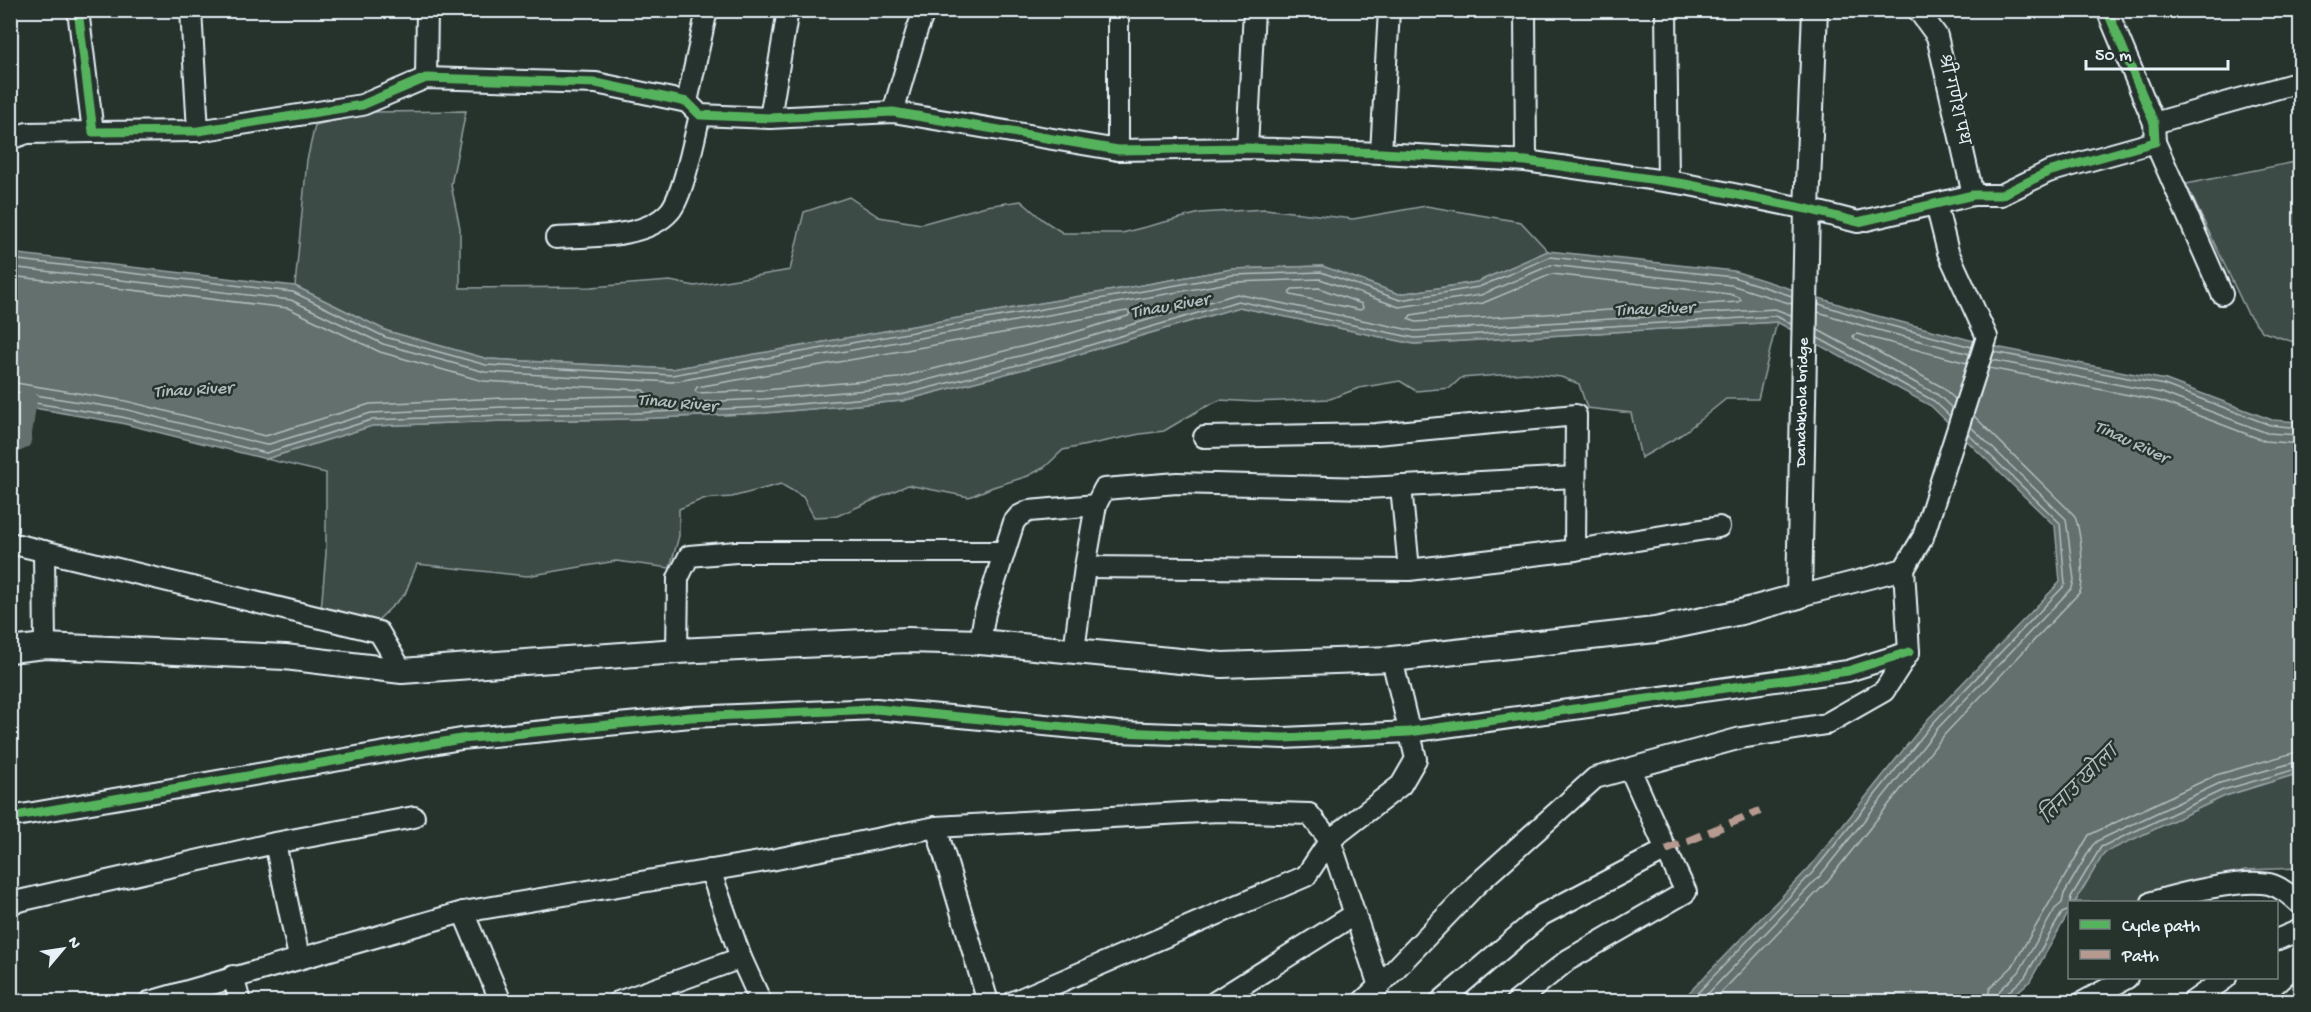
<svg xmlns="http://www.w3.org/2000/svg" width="2311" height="1012" viewBox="0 0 2311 1012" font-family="'Gochi Hand','Playpen Sans Deva',sans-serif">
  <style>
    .green { fill: #3e4b47; stroke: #939ea0; stroke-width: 1.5 }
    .water { fill: #636f6d; stroke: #98a3a5; stroke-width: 1.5 }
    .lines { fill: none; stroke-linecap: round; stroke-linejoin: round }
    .shore { stroke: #b3bdc0; stroke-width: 1.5 }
    .canal { stroke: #636f6d; stroke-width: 20 }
    .minor-casing { stroke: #e8f1f8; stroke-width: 24 }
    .major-casing { stroke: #e8f1f8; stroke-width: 28 }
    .minor { stroke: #26332d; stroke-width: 20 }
    .major { stroke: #26332d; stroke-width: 24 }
    .quiet { stroke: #b69a8f; stroke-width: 8; stroke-dasharray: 15 8; stroke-linecap: butt }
    .cycleway-casing { stroke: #26332d; stroke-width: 13 }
    .cycleway { stroke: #56b35d; stroke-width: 9 }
    .labels { text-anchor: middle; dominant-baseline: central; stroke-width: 5; stroke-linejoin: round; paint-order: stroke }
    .street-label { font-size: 16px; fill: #e8f1f8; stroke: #26332d }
    .water-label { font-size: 18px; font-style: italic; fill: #b3bdc0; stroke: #26332d }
  </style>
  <rect width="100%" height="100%" fill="#26332d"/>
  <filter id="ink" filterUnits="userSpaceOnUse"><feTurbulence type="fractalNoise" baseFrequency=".0167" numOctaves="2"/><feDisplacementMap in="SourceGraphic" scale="12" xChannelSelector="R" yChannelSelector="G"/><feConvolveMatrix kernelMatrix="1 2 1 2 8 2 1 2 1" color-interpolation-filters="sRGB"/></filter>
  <g filter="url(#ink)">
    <g class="green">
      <path d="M 466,111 L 451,185 L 460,228 L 460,288 L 591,287 L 670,281 L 695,286 L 790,270 L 804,212 L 849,197 L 879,217 L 921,224 L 986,206 L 1021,201 L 1043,220 L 1063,233 L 1122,233 L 1200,213 L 1265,209 L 1353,219 L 1426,206 L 1521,222 L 1548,251 L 1477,282 L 1399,294 L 1322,266 L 1232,269 L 672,369 L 488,359 L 387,331 L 295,286 L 307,160 L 315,125 L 372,112 Z"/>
      <path d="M 2300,161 L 2300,344 L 2263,332 L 2248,314 L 2186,184 Z"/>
      <path d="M 1239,307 L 1414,344 L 1777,322 L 1758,399 L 1726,399 L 1681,435 L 1641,458 L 1631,413 L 1587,408 L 1579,384 L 1561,377 L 1526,373 L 1461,378 L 1450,388 L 1416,391 L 1400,381 L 1359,388 L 1330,399 L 1255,402 L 1220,400 L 1201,409 L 1164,431 L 1140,434 L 1063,450 L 1045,467 L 1028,476 L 993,487 L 969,497 L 908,485 L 837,516 L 814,517 L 803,497 L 781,484 L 732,497 L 703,499 L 679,509 L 679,536 L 670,568 L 616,561 L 527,576 L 417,564 L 405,594 L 377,621 L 321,611 L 326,553 L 326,473 L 266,459 L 372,426 L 503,421 L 634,419 L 765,413 L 902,401 L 1062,359 Z"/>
      <path d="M 2300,773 L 2300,868 L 2245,870 L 2136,902 L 2075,902 L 2103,853 L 2225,796 Z"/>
    </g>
    <path class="water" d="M 1548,251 L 1734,271 L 1870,314 L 2001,348 L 2166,380 L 2272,420 L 2300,422 L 2300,773 L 2225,796 L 2104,853 L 2075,902 L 2070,902 L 2069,912 L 2030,981 L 2007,1001 L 1681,1001 L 1809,868 L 1928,719 L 2060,582 L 2055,526 L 1931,406 L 1777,322 L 1414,344 L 1239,307 L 1062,359 L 902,401 L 765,413 L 634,419 L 503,421 L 372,426 L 266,459 L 121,423 L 11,404 L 10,253 L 295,286 L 387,331 L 488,359 L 672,369 L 1232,269 L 1322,266 L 1399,294 L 1477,282 Z"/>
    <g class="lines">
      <g class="shore">
        <path d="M 10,259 L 293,292 L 385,337 L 486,365 L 672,375 L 1233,275 L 1321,272 L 1400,300 L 1479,287 L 1550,257 L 1733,277 L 1792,296"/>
        <path d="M 10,267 L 291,300 L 383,344 L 485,372 L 672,382 L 1234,282 L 1320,279 L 1399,307 L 1481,295 L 1551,265 L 1731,285 L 1792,304"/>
        <path d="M 1552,274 L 1729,294 L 1739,297 L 1741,300 L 1738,302 L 1416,322 L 1408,319 L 1411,315 L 1483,303 Z"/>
        <path d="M 10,276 L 288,308 L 380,352 L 483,381 L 643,390 L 646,393 L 644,396 L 633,396 L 503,398 L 370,404 L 265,436 L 126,401 L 10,382"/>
        <path d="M 1319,288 L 1362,304 L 1363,308 L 1360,310 L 1291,295 L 1289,293 L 1292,289 Z"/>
        <path d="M 1819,304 L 1869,320 L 1972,347"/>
        <path d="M 1127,311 L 1130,313 L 1128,316 L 1056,338 L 898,378 L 764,390 L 698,393 L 695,391 L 697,387 Z"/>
        <path d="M 1818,312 L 1867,327 L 1970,354"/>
        <path d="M 1818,330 L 1938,395 L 1952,408"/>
        <path d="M 1818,338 L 1934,401 L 1950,416"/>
        <path d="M 1994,352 L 2164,385 L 2270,425 L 2300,428"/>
        <path d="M 1992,360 L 2162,393 L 2267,433 L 2300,435"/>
        <path d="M 1989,368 L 2160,401 L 2265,441 L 2300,444"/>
        <path d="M 10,391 L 124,409 L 266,445 L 371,413 L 503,407 L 634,405 L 764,399 L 900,387 L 1058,346 L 1237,294 L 1415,331 L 1775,309 L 1791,315"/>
        <path d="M 10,399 L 122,417 L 266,453 L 371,420 L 503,415 L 634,413 L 765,407 L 901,395 L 1060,354 L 1238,301 L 1415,338 L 1776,316 L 1791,324"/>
        <path d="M 1955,399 L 1942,387 L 1855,339 L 1853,336 L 1857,334 L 1967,363"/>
        <path d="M 2070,902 L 2071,897 L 2101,847 L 2223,790 L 2300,768"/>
        <path d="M 1689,1002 L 1813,872 L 1933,723 L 2065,585 L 2060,523 L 1968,434"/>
        <path d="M 1700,1002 L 1819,877 L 1938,728 L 2072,588 L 2074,580 L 2066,519 L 1970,426"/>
        <path d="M 1712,1002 L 1826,883 L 1945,734 L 2080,592 C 2085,578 2081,528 2074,515 L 1974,416"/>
        <path d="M 1987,1002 L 1990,988 L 2012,967 L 2089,835 L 2216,775 L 2300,751"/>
        <path d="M 1996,1002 L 2000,990 L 2019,972 L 2055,909 L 2062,903 L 2064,894 L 2092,846 L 2097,841 L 2220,783 L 2300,761"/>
        <path d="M 2004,1002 L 2005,995 L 2025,977 L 2062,913 L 2070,910"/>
      </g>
      <path class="canal" d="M 10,445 L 21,440 L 27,399"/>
      <defs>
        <g id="minor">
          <path d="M 78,10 L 93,132 L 198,131 L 362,105 L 426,78 L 596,83 L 687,102 L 700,115 L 770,118 L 893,112 L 1118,150 L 1247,148 L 1381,153 L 1526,161 L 1685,184 L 1807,209 L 1858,222 L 1973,195 L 2001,195 L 2048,172 L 2155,142 L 2154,123 L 2107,10"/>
          <path d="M 191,10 L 198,131"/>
          <path d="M 1118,10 L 1118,150"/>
          <path d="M 1525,10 L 1526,161"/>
          <path d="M 1666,10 L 1668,181"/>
          <path d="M 1918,10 L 1937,36 L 1973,195"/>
          <path d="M 426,78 L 427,10"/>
          <path d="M 687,102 L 707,10"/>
          <path d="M 893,112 L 917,30 L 925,10"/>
          <path d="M 770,118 L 788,10"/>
          <path d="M 2154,123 L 2300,82"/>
          <path d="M 10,139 L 27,133 L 93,132"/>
          <path d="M 2155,142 L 2222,294"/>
          <path d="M 1247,148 L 1254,10"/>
          <path d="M 1381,153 L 1389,10"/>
          <path d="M 556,238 C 590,236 646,239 670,211 C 684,194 694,138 700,115"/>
          <path d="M 1204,437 L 1376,434 L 1576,415 L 1575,550"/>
          <path d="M 1401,486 L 1409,570"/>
          <path d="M 10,543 L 379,632 L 402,671"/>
          <path d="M 44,551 L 45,646"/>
          <path d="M 1085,567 L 1409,570 L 1575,550 L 1719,527"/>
          <path d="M 1799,596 L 1904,569 L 1923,537 L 1987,337 L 1948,252 L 1936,204"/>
          <path d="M 980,642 L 985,613 L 1014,522 L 1019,516 L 1029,511 L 1096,505 L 1104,489 L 1177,483 L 1366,488 L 1575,477"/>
          <path d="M 677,651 L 678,578 L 689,556 L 736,552 L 1003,552"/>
          <path d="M 1074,651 L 1085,567 L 1096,505"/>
          <path d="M 10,817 L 461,739 L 691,717 L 876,709 L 1118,732 L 1284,738 L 1409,732 L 1848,671 L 1909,652"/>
          <path d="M 936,827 L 988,1002"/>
          <path d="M 1330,840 L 1379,986"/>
          <path d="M 275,843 L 414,817"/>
          <path d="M 710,870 L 741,958 L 761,1002"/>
          <path d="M 2152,902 C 2179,894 2241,878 2269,884 C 2281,887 2291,896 2300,904"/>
          <path d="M 10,903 L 275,843 L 299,957"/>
          <path d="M 463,912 L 501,1002"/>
          <path d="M 2276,940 L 2300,930"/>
          <path d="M 233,976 L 240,1002"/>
          <path d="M 149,1002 L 463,912 L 771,860 L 936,827 L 1218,811 L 1309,814 L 1330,840 L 1401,785 L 1416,759 L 1392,659"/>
          <path d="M 618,1002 L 741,958"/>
          <path d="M 1013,1002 L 1306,876 L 1330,840"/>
          <path d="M 1215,1002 L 1355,914"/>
          <path d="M 1362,1002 L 1379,986 L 1476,885 L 1595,778 L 1741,738 L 1826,724 L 1884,691 L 1909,652 L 1904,569"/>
          <path d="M 1440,1002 L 1542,915 L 1666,850 L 1630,769"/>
          <path d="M 1516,1002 L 1568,960 L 1686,892 L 1666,850"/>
          <path d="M 2083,1002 L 2127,978"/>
          <path d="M 2192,1002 L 2226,978"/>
          <path d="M 2288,1002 L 2300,991"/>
        </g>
        <g id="major">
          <path id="s1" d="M 10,650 L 45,646 L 285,657 L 402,671 L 677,651 L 907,640 L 980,642 L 1222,665 L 1392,659 L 1655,630 L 1741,612 L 1799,596 L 1807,209 L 1815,10"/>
        </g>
      </defs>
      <use href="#minor" class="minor-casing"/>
      <use href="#major" class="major-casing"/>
      <use href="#minor" class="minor"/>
      <use href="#major" class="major"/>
      <path class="quiet" d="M 1666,850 L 1760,811"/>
      <defs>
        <g id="cycleway">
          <path d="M 78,10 L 93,132 L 198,131 L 362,105 L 426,78 L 596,83 L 687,102 L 700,115 L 770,118 L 893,112 L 1118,150 L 1247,148 L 1381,153 L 1526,161 L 1685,184 L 1807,209 L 1858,222 L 1973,195 L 2001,195 L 2048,172 L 2155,142 L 2154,123 L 2107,10"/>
          <path d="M 10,817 L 461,739 L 691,717 L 876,709 L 1118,732 L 1284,738 L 1409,732 L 1848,671 L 1909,652"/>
        </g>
      </defs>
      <use href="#cycleway" class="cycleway-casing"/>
      <use href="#cycleway" class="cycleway"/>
    </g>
  </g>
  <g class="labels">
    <g class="street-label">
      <text transform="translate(1952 100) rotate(77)">श्री गणेश पथ</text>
      <text stroke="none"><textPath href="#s1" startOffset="1992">Danabkhola bridge</textPath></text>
    </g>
    <g class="water-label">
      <text transform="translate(1170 307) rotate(-10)">Tinau River</text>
      <text transform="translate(1654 310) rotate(-2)">Tinau River</text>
      <text transform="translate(193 391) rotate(-3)">Tinau River</text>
      <text transform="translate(677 404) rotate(5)">Tinau River</text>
      <text transform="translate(2131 443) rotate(25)">Tinau River</text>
      <text transform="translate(2080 786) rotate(-45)">तिनाउ खोला</text>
    </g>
  </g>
  <rect width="2311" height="1012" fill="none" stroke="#26332d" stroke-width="36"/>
  <rect x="18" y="18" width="2275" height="976" fill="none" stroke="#e8f1f8" stroke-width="2" filter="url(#ink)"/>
  <rect x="2068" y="901" width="210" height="78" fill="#26332d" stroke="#747f7e" stroke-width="1.5"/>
  <rect x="2080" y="920" width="30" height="9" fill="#56b35d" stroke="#747f7e" stroke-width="1.5"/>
  <text x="2122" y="931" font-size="18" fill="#e8f1f8">Cycle path</text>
  <rect x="2080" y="950" width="30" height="9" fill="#b69a8f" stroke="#747f7e" stroke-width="1.5"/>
  <text x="2122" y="961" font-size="18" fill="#e8f1f8">Path</text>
  <g transform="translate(63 949) rotate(61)" stroke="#26332d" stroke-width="4.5" paint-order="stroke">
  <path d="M0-4.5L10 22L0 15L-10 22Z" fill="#e8f1f8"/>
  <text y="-9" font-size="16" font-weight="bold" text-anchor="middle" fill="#e8f1f8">N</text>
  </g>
  <path d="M2086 60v9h142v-9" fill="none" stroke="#e8f1f8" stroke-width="3"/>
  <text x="2095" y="60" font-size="18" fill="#e8f1f8" stroke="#26332d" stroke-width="4.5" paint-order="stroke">50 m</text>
</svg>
